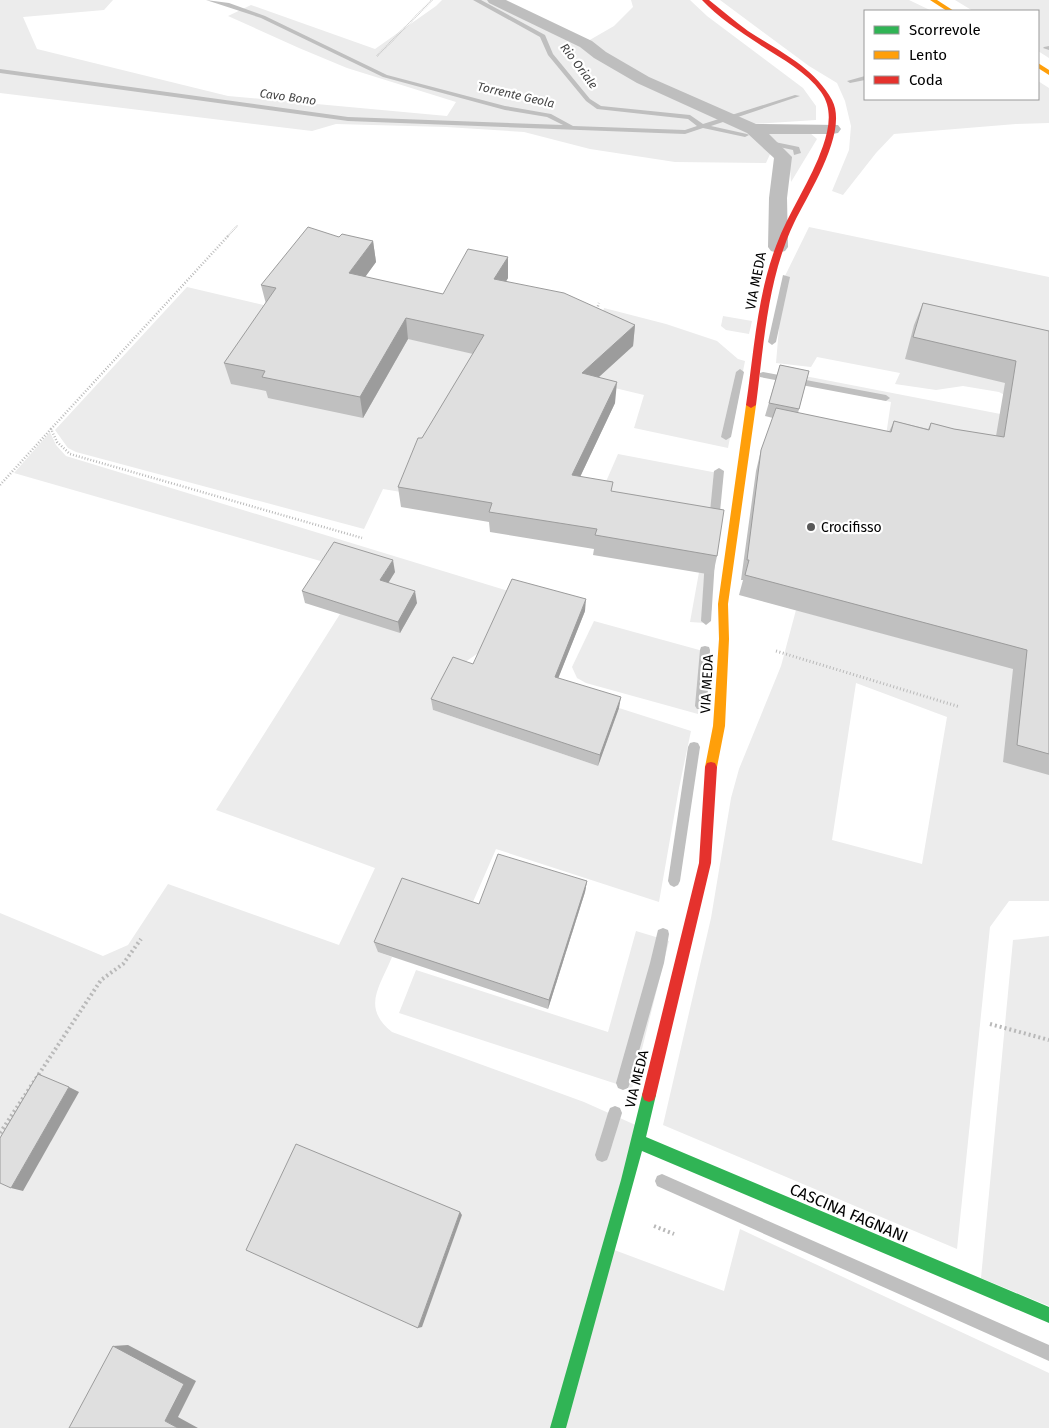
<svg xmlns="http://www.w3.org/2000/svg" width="1049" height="1428" viewBox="0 0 1049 1428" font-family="'Fira Sans',sans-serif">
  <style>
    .green { fill: #ececec; fill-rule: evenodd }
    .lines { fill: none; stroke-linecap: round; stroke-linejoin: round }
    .stream { fill: #bfbfbf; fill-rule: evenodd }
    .path-far3 { stroke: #b9b9b9; stroke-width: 2; stroke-dasharray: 0.5 1; stroke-linecap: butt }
    .path-far2 { stroke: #b9b9b9; stroke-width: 2.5; stroke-dasharray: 1 2; stroke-linecap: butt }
    .path-far1 { stroke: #b9b9b9; stroke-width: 3; stroke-dasharray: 1 2.5; stroke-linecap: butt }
    .path { stroke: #b9b9b9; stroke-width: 4; stroke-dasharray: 2 3; stroke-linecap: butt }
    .street { fill: #bebebe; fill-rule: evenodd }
    .fast { fill: #30b455; fill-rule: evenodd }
    .slow { fill: #ff9f0a; fill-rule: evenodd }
    .jam { fill: #e5322d; fill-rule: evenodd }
    .wall { fill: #c0c0c0 }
    .shaded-wall { fill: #9c9c9c }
    .building { fill: #dfdfdf; stroke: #9c9c9c }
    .poi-dot { fill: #595959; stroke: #fff; stroke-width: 2 }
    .labels { text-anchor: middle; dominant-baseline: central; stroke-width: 4.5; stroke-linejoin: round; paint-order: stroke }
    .far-water-label { font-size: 12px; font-style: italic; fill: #444; stroke: #fff }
    .street-label { font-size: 14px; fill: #000; stroke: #fff }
    .poi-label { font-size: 14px; fill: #000; stroke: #fff; text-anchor: start }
    .near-street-label { font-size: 16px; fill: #000; stroke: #fff }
  </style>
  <rect width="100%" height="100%" fill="#fff"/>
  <g class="green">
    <path d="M 0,0 L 113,0 L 104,10 L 23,17 L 37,49 L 228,96 L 447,116 L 456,102 L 347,68 L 299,48 L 228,16 L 251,5 L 375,49 L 436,6 L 442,0 L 501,0 L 588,41 L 614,26 L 633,7 L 631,0 L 690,0 L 707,16 L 803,88 L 816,106 L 816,120 L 752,124 L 771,152 L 766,163 L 675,162 L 590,149 L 524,132 L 446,127 L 336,124 L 312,131 L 0,93 Z"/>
    <path d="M 720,0 L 909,0 L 932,11 L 865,11 L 865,99 L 1038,99 L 1038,81 L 1049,88 L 1049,123 L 1016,124 L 894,134 L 876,153 L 843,195 L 832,191 L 849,150 L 851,126 L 845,101 L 837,83 L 809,66 Z"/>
    <path d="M 955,0 L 1049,0 L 1049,58 L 1038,51 L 1038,11 L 973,11 Z"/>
    <path d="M 781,132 L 810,133 L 817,139 L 791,182 L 789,155 L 762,135 Z"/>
    <path d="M 809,227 L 1049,277 L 1049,356 L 1037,390 L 1024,405 L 999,392 L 963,386 L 936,390 L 895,384 L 900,373 L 817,357 L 811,367 L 776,363 L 783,280 Z"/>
    <path d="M 187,287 L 297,313 L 603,312 L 604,308 L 666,324 L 717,341 L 738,359 L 745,361 L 728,448 L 634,428 L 644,395 L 485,357 L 407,493 L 383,489 L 364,529 L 76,452 L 68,448 L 55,430 Z"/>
    <path d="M 723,316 L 752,321 L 749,334 L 726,330 L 721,326 Z"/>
    <path d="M 779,371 L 1016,417 L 993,458 L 885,442 L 891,402 L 776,378 Z"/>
    <path d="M 50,432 L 56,445 L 66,456 L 512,592 L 487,647 L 455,669 L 433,710 L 598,766 L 619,708 L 691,731 L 679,788 L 659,902 L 496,849 L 469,911 L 378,952 L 392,957 C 380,987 361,1007 392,1032 L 584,1102 L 640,1127 L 609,1248 L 724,1291 L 740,1229 L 1049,1373 L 1049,1428 L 0,1428 L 0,913 L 103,956 L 128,945 L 168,884 L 339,945 L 375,868 L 216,810 L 340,614 L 382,593 L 394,573 L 331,564 L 14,473 Z"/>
    <path d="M 618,454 L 723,474 L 709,608 L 705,623 L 690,622 L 707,528 L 598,500 Z"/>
    <path d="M 796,610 L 1020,670 L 1049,775 L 1049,901 L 1009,901 L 990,927 L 957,1249 L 663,1125 L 711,918 L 731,798 L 739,769 L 781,666 ZM 856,683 L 947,717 L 922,864 L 832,840 Z"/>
    <path d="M 594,621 L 703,651 L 698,714 L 586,683 L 577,678 L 572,667 Z"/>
    <path d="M 636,931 L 669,941 L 632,1089 L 399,1013 L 416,970 L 608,1032 Z"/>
    <path d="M 1049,936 L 1049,1306 L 981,1278 L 1013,940 Z"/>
  </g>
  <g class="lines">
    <g class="stream">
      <path d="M 206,0 L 229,3 L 265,16 L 387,75 L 505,106 L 551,114 L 573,126 L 685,130 L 697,126 L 688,119 L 597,109 L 586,101 L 548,55 L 540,37 L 473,0 L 481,0 L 545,35 L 553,54 L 590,99 L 601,106 L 690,115 L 703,124 L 795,95 L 800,96 L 711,126 L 747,134 L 749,135 L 745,137 L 703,128 L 685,134 L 348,121 L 0,73 L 0,69 L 348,117 L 563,125 L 547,117 L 505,110 L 383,77 L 261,18 Z"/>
      <path d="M 1049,46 L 1049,50 L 1043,48 L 1044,47 Z"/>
      <path d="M 865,76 L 865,80 L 850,83 L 847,81 Z"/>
      <path d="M 770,141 L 799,147 L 801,153 L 794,155 L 793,150 L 770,145 Z"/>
      <path d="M 783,275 L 790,277 L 776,342 L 772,345 L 768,342 Z"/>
      <path d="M 740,369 L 744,372 L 731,437 L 726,440 L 721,437 L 736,372 Z"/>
      <path d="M 763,372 L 886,395 L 890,398 L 886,401 L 760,377 L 760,373 Z"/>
      <path d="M 719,468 L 724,471 L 719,522 L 714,526 L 709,522 L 714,471 Z"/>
      <path d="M 710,556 L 715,560 L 711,621 L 706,625 L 701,621 L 705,560 Z"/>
      <path d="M 705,646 L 709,647 L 710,650 L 707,706 L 705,709 L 697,709 L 695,706 L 700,650 L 701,647 Z"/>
      <path d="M 694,742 L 698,743 L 700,747 L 680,881 L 678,885 L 674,887 L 670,885 L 668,881 L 688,747 L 690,743 Z"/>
      <path d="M 663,928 L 668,930 L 669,934 L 664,963 L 630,1083 L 628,1088 L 623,1090 L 618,1088 L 616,1083 L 650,963 L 657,934 L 658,930 Z"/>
      <path d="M 615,1106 L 620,1108 L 622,1113 L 609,1155 L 607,1160 L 602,1162 L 597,1160 L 595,1155 L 608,1113 L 610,1108 Z"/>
      <path d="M 662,1174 L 1049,1345 L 1049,1361 L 657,1186 L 655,1181 L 657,1176 Z"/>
    </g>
    <g class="path-far3">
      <path d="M 377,56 L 432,0"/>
      <path d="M 227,237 L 238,225"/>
    </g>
    <g class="path-far2">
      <path d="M 228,236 L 51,429 L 57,442 L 70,454 L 362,538"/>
      <path d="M 596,312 L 599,303"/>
      <path d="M 0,485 L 51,429"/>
    </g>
    <path class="path-far1" d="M 776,651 L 960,707"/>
    <g class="path">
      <path d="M 990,1024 L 1049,1040"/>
      <path d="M 0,1133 L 101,980 L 123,964 L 141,939"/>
      <path d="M 654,1226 L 674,1234"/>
    </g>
    <path class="street" d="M 487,0 L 506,0 L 592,41 L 606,52 L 649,77 L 756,124 L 838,125 L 841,129 L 838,133 L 832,134 L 769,134 L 792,157 L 787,198 L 788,247 L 785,251 L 778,253 L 771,251 L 768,247 L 769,198 L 774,158 L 747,133 L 637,83 L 594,58 L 580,47 L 489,3 Z"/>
    <path class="fast" d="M 649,1088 L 654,1090 L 656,1095 L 646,1137 L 1049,1307 L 1049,1323 L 642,1151 L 566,1428 L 550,1428 L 621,1180 L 642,1095 L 644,1090 Z"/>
    <g class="slow">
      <path d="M 930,0 L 937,0 L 954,11 L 947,11 Z"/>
      <path d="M 1038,63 L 1049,70 L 1049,75 L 1038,68 Z"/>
      <path d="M 751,402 L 756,405 L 728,604 L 729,639 L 725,726 L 717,767 L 715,771 L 711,772 L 707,771 L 705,767 L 713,726 L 719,639 L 718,604 L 746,405 Z"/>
    </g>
    <g class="jam">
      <path d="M 702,0 L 709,0 C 722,10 734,21 748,31 C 777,50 814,67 832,100 C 849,132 808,194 794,223 C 767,280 764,344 756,405 L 751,408 L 746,405 C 754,352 757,296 776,246 C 789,211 811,181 823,146 C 829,128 833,109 821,92 C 806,71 780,58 759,44 C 739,31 718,17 702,0 Z"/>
      <path d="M 711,762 L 715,763 L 717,767 L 711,863 L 656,1095 L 654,1100 L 649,1102 L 644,1100 L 642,1095 L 699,863 L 705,767 L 707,763 Z"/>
    </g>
  </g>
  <g class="wall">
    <path d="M 339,237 L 373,241 L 376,262 L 365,277 L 443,294 L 508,257 L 508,278 L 506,281 L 635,325 L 633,346 L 599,377 L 615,403 L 580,477 L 612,492 L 717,556 L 713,575 L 593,555 L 594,549 L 490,532 L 489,522 L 401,507 L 398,487 L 422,438 L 473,354 L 408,339 L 363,418 L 268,398 L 266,391 L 231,384 L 224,363 L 266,304 L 261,285 Z"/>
    <path d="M 923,303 L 1049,331 L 1049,775 L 1003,762 L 1013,669 L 739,595 L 743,580 L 741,580 L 756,471 L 761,450 L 773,418 L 765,416 L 780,365 L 809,371 L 798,413 L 889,432 L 894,421 L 928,429 L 931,423 L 954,429 L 996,436 L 1005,383 L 905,359 L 914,325 Z"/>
    <path d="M 395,572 L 388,583 L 417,603 L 400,633 L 305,603 L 302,591 Z"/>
    <path d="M 585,611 L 558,678 L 619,708 L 598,766 L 433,710 L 431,699 Z"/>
    <path d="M 587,881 L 585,892 L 548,1009 L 378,952 L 374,942 L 479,904 Z"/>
  </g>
  <g class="shaded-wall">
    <path d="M 373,241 L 376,262 L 352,295 L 349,273 Z"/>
    <path d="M 508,257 L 508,278 L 495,300 L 494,279 Z"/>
    <path d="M 406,318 L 408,339 L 363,418 L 360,397 Z"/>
    <path d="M 635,325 L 633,346 L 580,394 L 582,373 Z"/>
    <path d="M 617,382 L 615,403 L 571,496 L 572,475 Z"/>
    <path d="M 393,560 L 395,572 L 382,593 L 380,580 Z"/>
    <path d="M 415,591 L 417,603 L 400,633 L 398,622 Z"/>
    <path d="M 586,599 L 585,611 L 554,689 L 555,677 Z"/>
    <path d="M 621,697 L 619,708 L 598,766 L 600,755 Z"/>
    <path d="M 587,881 L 585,892 L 548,1009 L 549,1000 Z"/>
    <path d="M 69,1087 L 79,1092 L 23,1191 L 11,1188 Z"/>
    <path d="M 460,1212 L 462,1215 L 422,1327 L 418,1328 Z"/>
    <path d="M 128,1345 L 196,1381 L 178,1417 L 198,1428 L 178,1428 L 165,1421 L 113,1346 Z"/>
  </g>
  <g class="building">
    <path d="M 308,227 L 339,237 L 342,234 L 373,241 L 349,273 L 443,294 L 468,249 L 508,257 L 494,279 L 564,293 L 635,325 L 582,373 L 617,382 L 572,475 L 613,482 L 611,491 L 724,510 L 717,556 L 595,535 L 597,529 L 489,512 L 492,503 L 398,487 L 418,438 L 422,438 L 484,335 L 406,318 L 360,397 L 262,377 L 265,371 L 224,363 L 276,288 L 261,285 Z"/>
    <path d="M 923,303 L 1049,331 L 1049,754 L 1017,745 L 1027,650 L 745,575 L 749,560 L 747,560 L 761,450 L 776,408 L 891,432 L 894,421 L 929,430 L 931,423 L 954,429 L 1004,437 L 1016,361 L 913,337 Z"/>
    <path d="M 780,365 L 809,371 L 799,409 L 769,403 Z"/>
    <path d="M 334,542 L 393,560 L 380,580 L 415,591 L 398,622 L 302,591 Z"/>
    <path d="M 512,579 L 586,599 L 555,677 L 621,697 L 600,755 L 431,699 L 453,657 L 473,664 Z"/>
    <path d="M 498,854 L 587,881 L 549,1000 L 374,942 L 402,878 L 479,904 Z"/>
    <path d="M 38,1074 L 69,1087 L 11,1188 L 0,1183 L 0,1138 Z"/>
    <path d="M 296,1144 L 460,1212 L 418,1328 L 246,1250 Z"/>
    <path d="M 113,1346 L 184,1384 L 165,1421 L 178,1428 L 69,1428 Z"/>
  </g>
  <circle class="poi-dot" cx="811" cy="527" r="5"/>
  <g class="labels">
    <g class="far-water-label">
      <text transform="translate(579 66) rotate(53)">Rio Oriale</text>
      <text transform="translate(516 95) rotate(13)">Torrente Geola</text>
      <text transform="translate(288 97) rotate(8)">Cavo Bono</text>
    </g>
    <g class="street-label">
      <text transform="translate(756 281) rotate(-79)">VIA MEDA</text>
      <text transform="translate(707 684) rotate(-87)">VIA MEDA</text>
      <text transform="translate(637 1079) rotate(-76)">VIA MEDA</text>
    </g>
    <g class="poi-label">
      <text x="821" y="527">Crocifisso</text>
    </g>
    <g class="near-street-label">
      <text transform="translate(849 1213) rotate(23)">CASCINA FAGNANI</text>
    </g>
  </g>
  <rect x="864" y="10" width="175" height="90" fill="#ffffff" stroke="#999999"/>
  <rect x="874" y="26" width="25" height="8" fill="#30b455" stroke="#999999"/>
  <text x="909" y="35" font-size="15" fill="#000000">Scorrevole</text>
  <rect x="874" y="51" width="25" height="8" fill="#ff9f0a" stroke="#999999"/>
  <text x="909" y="60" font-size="15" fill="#000000">Lento</text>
  <rect x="874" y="76" width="25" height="8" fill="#e5322d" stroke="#999999"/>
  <text x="909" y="85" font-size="15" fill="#000000">Coda</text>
</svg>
